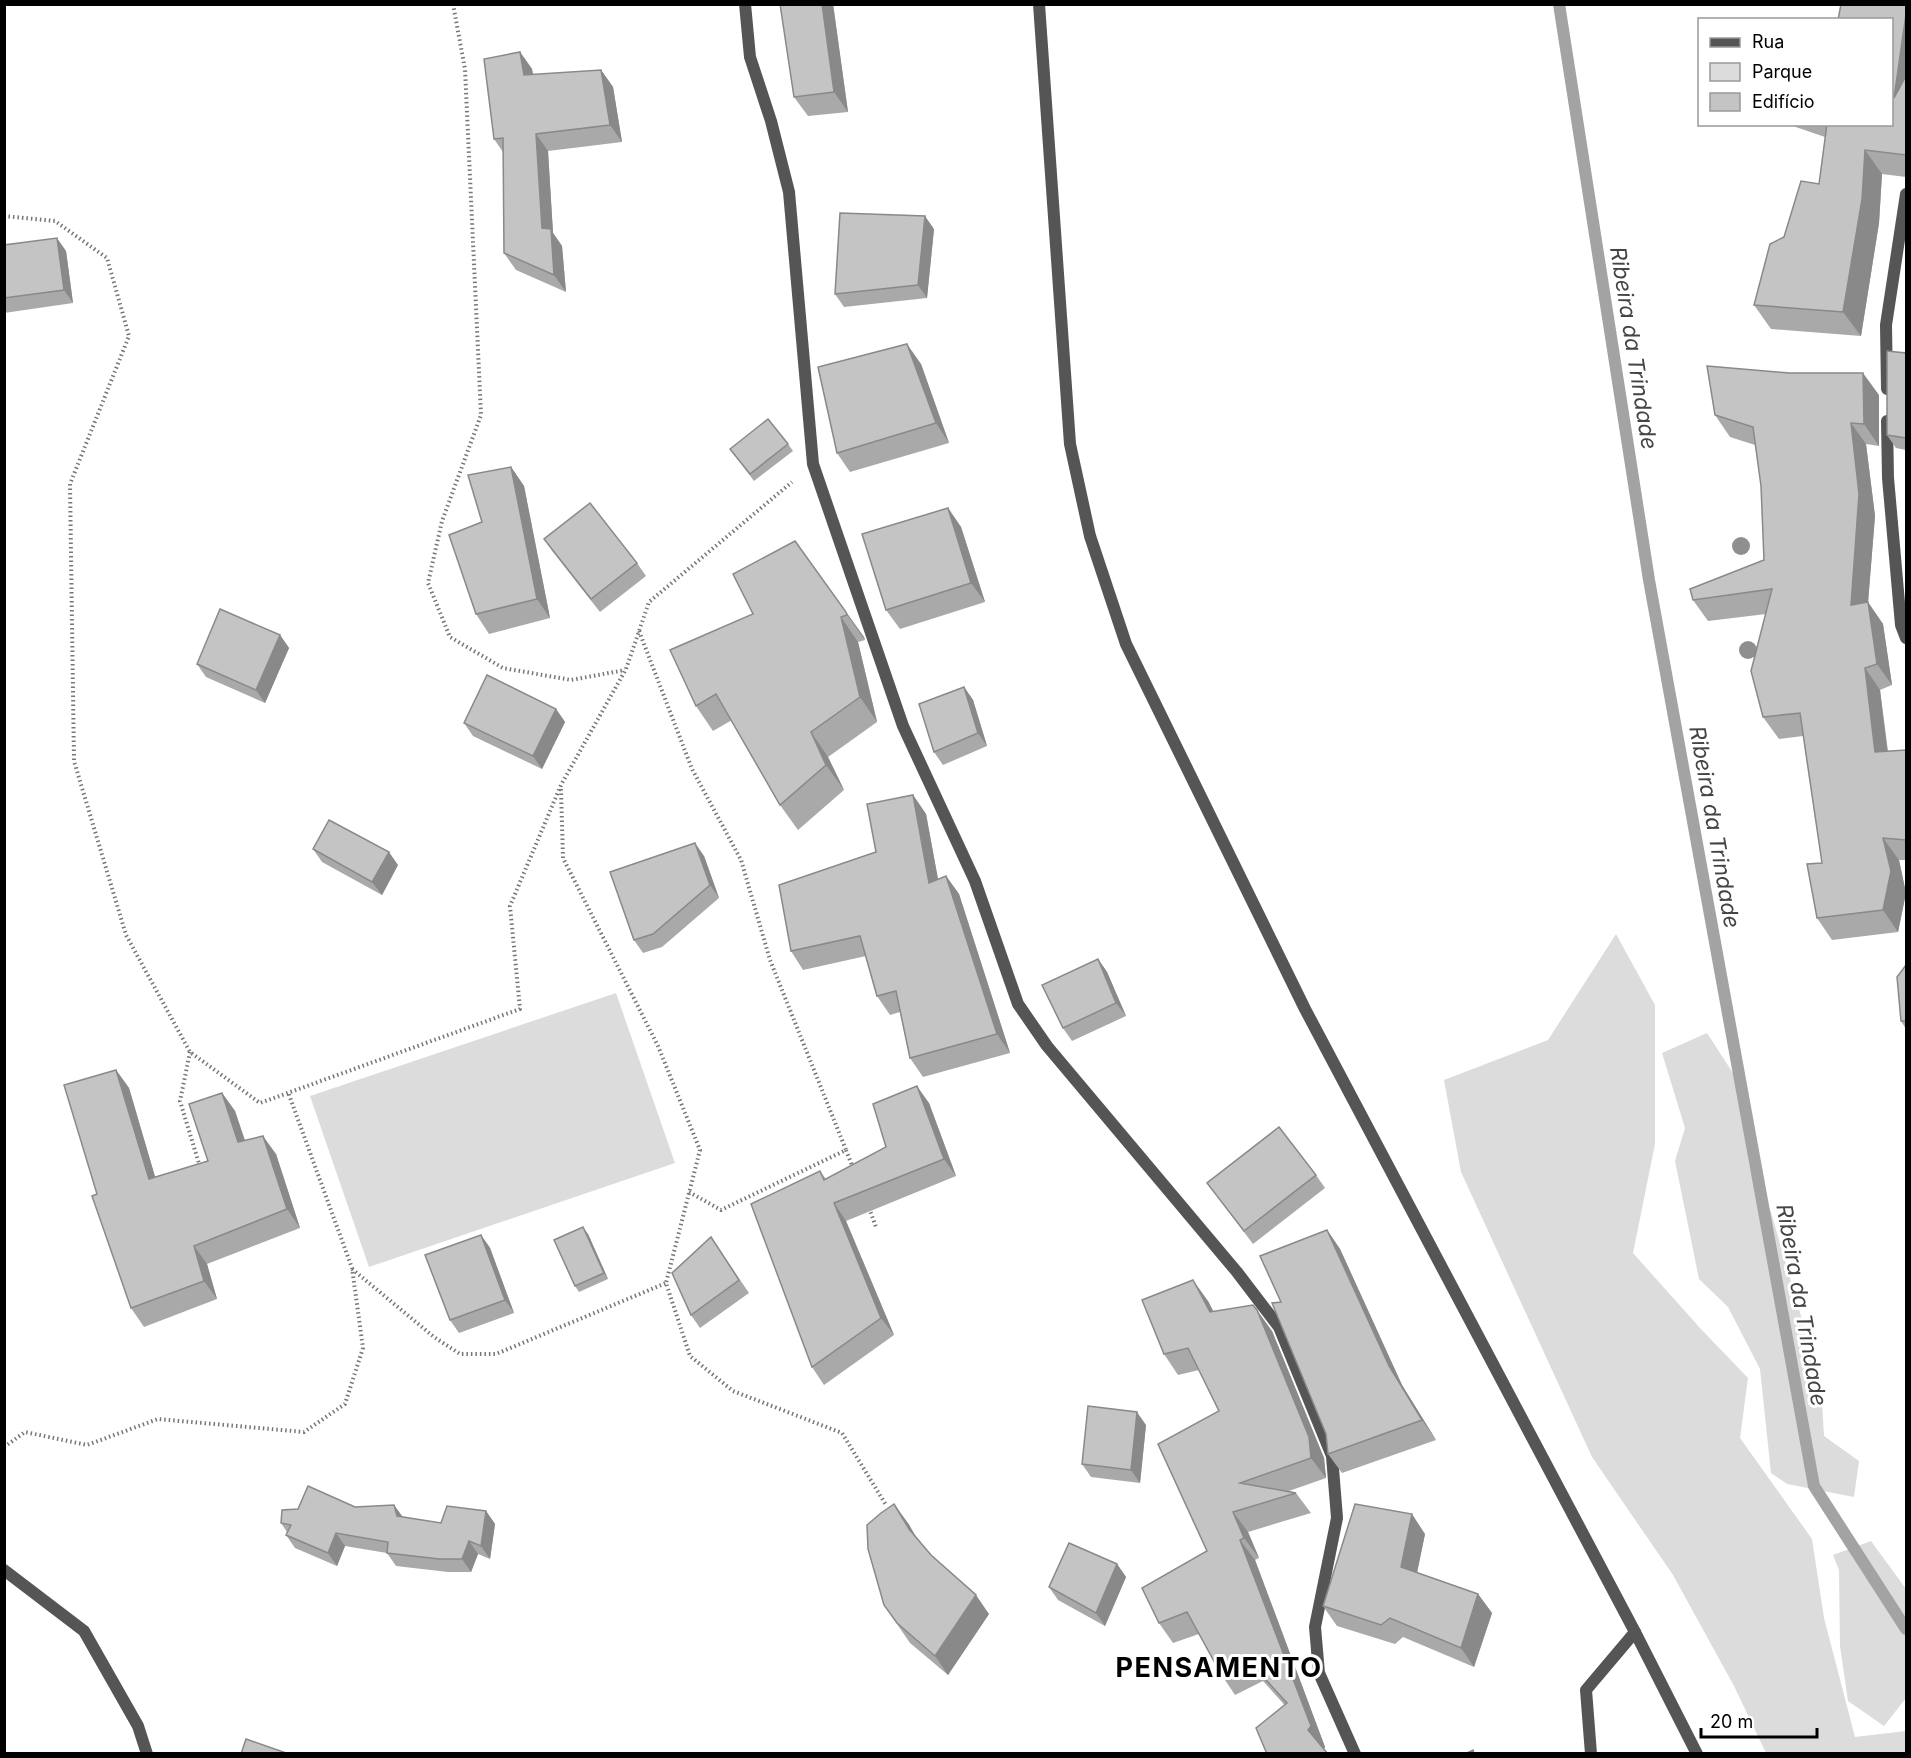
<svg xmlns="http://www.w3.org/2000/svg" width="1911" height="1758" viewBox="0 0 1911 1758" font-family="Inter,sans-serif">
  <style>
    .green { fill: #dcdcdc }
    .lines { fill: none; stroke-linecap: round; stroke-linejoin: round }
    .stream { stroke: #a3a3a3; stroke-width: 12 }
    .path { stroke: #777; stroke-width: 4; stroke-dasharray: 1.5 3; stroke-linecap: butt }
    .service { stroke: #555; stroke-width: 12 }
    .minor { stroke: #555; stroke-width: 12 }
    .tertiary { stroke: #555; stroke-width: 12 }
    .tree { fill: #8f8f8f }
    .wall { fill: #a9a9a9 }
    .shaded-wall { fill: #898989 }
    .building { fill: #c4c4c4; stroke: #898989; stroke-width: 1.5 }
    .labels { text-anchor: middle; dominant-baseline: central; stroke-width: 6; stroke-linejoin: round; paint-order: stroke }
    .water-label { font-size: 22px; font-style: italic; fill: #444; stroke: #fff }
    .district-label { font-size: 27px; font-weight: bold; letter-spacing: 1.5px; fill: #000; stroke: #fff }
  </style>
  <rect width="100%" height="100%" fill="#fff"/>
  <g class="green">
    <path d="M 1616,934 L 1655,1005 L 1655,1144 L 1633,1253 L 1700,1328 L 1748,1378 L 1740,1438 L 1812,1539 L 1824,1618 L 1855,1737 L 1906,1731 L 1906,1753 L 1766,1753 L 1734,1686 L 1673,1575 L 1592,1457 L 1461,1172 L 1444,1080 L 1548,1040 Z"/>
    <path d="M 616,993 L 675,1163 L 369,1267 L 310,1096 Z"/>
    <path d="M 1707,1033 L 1744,1090 L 1749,1165 L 1771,1212 L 1821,1385 L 1824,1436 L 1859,1461 L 1854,1497 L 1787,1484 L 1771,1473 L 1760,1369 L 1728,1307 L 1699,1279 L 1675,1161 L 1685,1128 L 1662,1053 Z"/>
    <path d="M 1871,1541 L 1906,1589 L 1906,1698 L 1884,1726 L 1848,1701 L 1840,1646 L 1839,1570 L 1833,1555 Z"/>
  </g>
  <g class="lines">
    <path class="stream" d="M 1559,4 L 1649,580 L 1814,1486 L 1906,1629"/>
    <g class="path">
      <path d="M 453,4 L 465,69 L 481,415 L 442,521 L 428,583 L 450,637 L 503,668 L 571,680 L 625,670"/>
      <path d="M 4,216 L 55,221 L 107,258 L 129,336 L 70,484 L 74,761 L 126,935 L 190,1052 L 260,1103 L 520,1009 L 510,906 L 561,785 L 626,669 L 649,602 L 792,482"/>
      <path d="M 639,631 L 692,769 L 741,860 L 770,960 L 846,1150"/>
      <path d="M 561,789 L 563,858 L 658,1046 L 700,1150 L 666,1283 L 690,1356 L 733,1391 L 842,1433 L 886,1505"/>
      <path d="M 190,1052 L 180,1101 L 200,1167"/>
      <path d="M 689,1192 L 721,1210 L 846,1150 L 853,1168"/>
      <path d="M 869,1208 L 876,1227"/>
      <path d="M 352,1269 L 434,1337 L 460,1354 L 496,1354 L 666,1283"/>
      <path d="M 4,1447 L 25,1432 L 87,1445 L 158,1419 L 304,1432 L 345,1404 L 363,1348 L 352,1268 L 288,1092"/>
    </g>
    <g class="service">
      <path d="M 1887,389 L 1886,325 L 1906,194"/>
      <path d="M 1887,421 L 1888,478 L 1901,625 L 1906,638"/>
    </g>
    <g class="minor">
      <path d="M 745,4 L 750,57 L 771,121 L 789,192 L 813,464 L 903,726 L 975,881 L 1018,1004 L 1047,1046 L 1237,1272 L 1279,1327 L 1332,1456 L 1337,1518 L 1315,1627 L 1319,1673 L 1355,1754"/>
      <path d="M 4,1570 L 84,1631 L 138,1726 L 147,1754"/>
      <path d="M 1591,1754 L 1586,1690 L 1635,1632"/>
    </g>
    <path class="tertiary" d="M 1039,4 L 1070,444 L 1090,536 L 1126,644 L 1305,1009 L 1635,1632 L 1697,1754"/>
  </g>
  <g class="tree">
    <circle cx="1741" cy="546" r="9"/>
    <circle cx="1748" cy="650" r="9"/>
  </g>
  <g class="wall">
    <path d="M 780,4 L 833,4 L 848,112 L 808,116 L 794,97 Z"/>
    <path d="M 1906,4 L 1906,177 L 1882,174 L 1879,223 L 1861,336 L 1771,329 L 1754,305 L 1784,237 L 1819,184 L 1825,137 L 1787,124 L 1892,124 Z"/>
    <path d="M 520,52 L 532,69 L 533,75 L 601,70 L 613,87 L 622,142 L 548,151 L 553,233 L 562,246 L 566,292 L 516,270 L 504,253 L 503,152 L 494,139 Z"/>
    <path d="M 934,229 L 927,298 L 844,307 L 835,294 Z"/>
    <path d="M 4,245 L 66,251 L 73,303 L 4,313 Z"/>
    <path d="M 1906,353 L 1906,450 L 1896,448 L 1887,435 Z"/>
    <path d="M 921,364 L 949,443 L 850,472 L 837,453 Z"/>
    <path d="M 1879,395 L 1879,446 L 1866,444 L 1875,516 L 1868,603 L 1883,624 L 1892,685 L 1880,690 L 1888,751 L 1906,750 L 1906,860 L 1899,860 L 1906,893 L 1898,932 L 1832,940 L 1817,918 L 1822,863 L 1803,736 L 1779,739 L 1763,717 L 1766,614 L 1708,621 L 1693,600 L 1764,560 L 1761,486 L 1755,445 L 1730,437 L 1715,415 Z"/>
    <path d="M 788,444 L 793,451 L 754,481 L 730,449 Z"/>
    <path d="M 511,467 L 524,486 L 550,618 L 489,634 L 476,614 L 482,522 Z"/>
    <path d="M 948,508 L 961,527 L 985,602 L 900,629 L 886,610 Z"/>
    <path d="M 544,539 L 637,563 L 646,576 L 600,612 L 553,552 Z"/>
    <path d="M 795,541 L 864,637 L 865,640 L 858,642 L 877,722 L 828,757 L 844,790 L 798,830 L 780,805 L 732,720 L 713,731 L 696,706 L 753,614 Z"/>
    <path d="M 280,635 L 289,648 L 265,703 L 206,677 L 197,664 Z"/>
    <path d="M 964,687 L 973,700 L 987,746 L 943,765 L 934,752 Z"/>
    <path d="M 556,709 L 565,722 L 542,769 L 473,736 L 464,723 Z"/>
    <path d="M 913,795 L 926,814 L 938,879 L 946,876 L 959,894 L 1010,1053 L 923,1077 L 910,1058 L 900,1012 L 890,1015 L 877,996 L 866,956 L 803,970 L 791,951 L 876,852 Z"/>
    <path d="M 313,849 L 398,865 L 382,895 L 322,862 Z"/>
    <path d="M 704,856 L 719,898 L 662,947 L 643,953 L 634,940 Z"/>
    <path d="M 1098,959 L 1107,972 L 1126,1016 L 1072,1041 L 1063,1028 Z"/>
    <path d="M 1906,965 L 1906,1029 L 1901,1021 Z"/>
    <path d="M 116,1070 L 129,1088 L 155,1177 L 208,1161 L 222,1093 L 235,1111 L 245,1140 L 276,1154 L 300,1228 L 207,1264 L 217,1299 L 144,1327 L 131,1308 L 97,1194 Z"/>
    <path d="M 929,1103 L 956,1176 L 846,1221 L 894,1335 L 824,1385 L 812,1367 L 820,1171 L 826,1179 L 886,1147 Z"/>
    <path d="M 1316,1175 L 1325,1188 L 1253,1244 L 1207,1183 Z"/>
    <path d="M 1327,1230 L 1340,1249 L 1402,1385 L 1436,1440 L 1342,1473 L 1328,1454 L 1326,1434 L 1281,1302 Z"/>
    <path d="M 588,1234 L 608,1279 L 579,1292 L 575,1286 Z"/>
    <path d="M 481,1235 L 490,1248 L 514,1313 L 459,1333 L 450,1320 Z"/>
    <path d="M 711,1237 L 749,1293 L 700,1328 L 691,1315 Z"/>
    <path d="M 1208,1301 L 1213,1311 L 1272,1331 L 1324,1458 L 1326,1478 L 1289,1491 L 1296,1493 L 1311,1513 L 1248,1532 L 1259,1558 L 1255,1560 L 1325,1747 L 1324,1749 L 1263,1681 L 1235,1695 L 1221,1674 L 1199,1634 L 1173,1643 L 1159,1623 L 1207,1551 L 1219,1411 L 1199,1370 L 1178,1375 L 1164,1354 Z"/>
    <path d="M 1146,1425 L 1140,1483 L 1091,1477 L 1082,1464 Z"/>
    <path d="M 394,1505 L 403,1517 L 441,1523 L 486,1511 L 495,1524 L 490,1559 L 478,1554 L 471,1572 L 448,1572 L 396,1566 L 387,1553 L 345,1546 L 337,1566 L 295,1548 L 286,1535 L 287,1532 L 281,1523 L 355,1507 Z"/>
    <path d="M 908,1523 L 916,1537 L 931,1555 L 989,1614 L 948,1675 L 910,1643 L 884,1605 Z"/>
    <path d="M 1425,1534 L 1417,1573 L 1478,1594 L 1492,1613 L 1474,1667 L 1403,1637 L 1395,1644 L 1337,1626 L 1323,1606 Z"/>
    <path d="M 1117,1564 L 1126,1577 L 1105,1626 L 1058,1600 L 1049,1587 Z"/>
  </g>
  <g class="shaded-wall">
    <path d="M 822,4 L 833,4 L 848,112 L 834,92 Z"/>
    <path d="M 1906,14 L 1906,117 L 1894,98 Z"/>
    <path d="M 520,52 L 532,69 L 536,92 L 524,75 Z"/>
    <path d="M 601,70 L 613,87 L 622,142 L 610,125 Z"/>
    <path d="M 536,134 L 548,151 L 553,233 L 562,246 L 566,292 L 554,275 L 542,228 Z"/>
    <path d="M 1865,150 L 1882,174 L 1879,223 L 1861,336 L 1843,312 Z"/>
    <path d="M 925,216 L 934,229 L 927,298 L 918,285 Z"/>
    <path d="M 57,238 L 66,251 L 73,303 L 64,290 Z"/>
    <path d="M 907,344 L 921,364 L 949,443 L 936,423 Z"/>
    <path d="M 1863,373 L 1879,395 L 1879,446 L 1864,424 Z"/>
    <path d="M 1851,423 L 1866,444 L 1875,516 L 1866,627 L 1851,605 Z"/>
    <path d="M 511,467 L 524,486 L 550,618 L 537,599 Z"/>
    <path d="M 948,508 L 961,527 L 985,602 L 971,583 Z"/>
    <path d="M 1868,602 L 1883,624 L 1892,685 L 1877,664 Z"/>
    <path d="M 846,612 L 864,637 L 865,640 L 847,615 Z"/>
    <path d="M 841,617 L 858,642 L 877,722 L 860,697 Z"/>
    <path d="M 280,635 L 289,648 L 265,703 L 256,690 Z"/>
    <path d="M 1865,668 L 1880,690 L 1890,773 L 1875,752 Z"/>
    <path d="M 964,687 L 973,700 L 987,746 L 978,733 Z"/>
    <path d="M 556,709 L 565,722 L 542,769 L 533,756 Z"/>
    <path d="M 811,732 L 828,757 L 844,790 L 826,765 Z"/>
    <path d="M 913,795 L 926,814 L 942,901 L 929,883 Z"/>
    <path d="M 1883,838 L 1899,860 L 1906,893 L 1898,932 L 1883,910 Z"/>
    <path d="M 695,843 L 704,856 L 719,898 L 710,885 Z"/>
    <path d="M 389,852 L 398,865 L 382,895 L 372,882 Z"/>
    <path d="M 946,876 L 959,894 L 1010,1053 L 997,1034 Z"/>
    <path d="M 1098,959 L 1107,972 L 1126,1016 L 1116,1003 Z"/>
    <path d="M 116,1070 L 129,1088 L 161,1197 L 149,1179 Z"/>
    <path d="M 917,1086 L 929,1103 L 956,1176 L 944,1159 Z"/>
    <path d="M 222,1093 L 235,1111 L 251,1160 L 238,1142 Z"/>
    <path d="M 263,1136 L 276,1154 L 300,1228 L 287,1209 Z"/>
    <path d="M 834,1203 L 846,1221 L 894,1335 L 881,1318 Z"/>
    <path d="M 583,1227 L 588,1234 L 608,1279 L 604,1273 Z"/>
    <path d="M 1327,1230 L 1340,1249 L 1402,1385 L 1436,1440 L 1422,1420 L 1389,1366 Z"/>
    <path d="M 481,1235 L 490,1248 L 514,1313 L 505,1300 Z"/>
    <path d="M 194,1246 L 207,1264 L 217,1299 L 204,1281 Z"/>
    <path d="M 1193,1280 L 1208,1301 L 1224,1332 L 1210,1312 Z"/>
    <path d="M 1257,1310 L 1272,1331 L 1324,1458 L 1326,1478 L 1311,1458 Z"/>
    <path d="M 1137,1412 L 1146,1425 L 1140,1483 L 1131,1470 Z"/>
    <path d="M 894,1504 L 908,1523 L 923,1549 L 909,1529 Z"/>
    <path d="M 394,1505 L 403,1518 L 397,1516 Z"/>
    <path d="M 486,1511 L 495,1524 L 490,1559 L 481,1546 Z"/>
    <path d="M 1233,1512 L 1248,1532 L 1259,1558 L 1244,1538 Z"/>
    <path d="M 1412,1514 L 1425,1534 L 1414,1587 L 1401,1567 Z"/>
    <path d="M 336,1533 L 345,1546 L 337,1566 L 328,1553 Z"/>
    <path d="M 1240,1540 L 1255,1560 L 1325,1747 L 1323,1751 L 1308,1730 Z"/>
    <path d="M 469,1541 L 478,1554 L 471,1572 L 462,1559 Z"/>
    <path d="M 1117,1564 L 1126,1577 L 1105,1626 L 1096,1613 Z"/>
    <path d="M 1478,1594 L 1492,1613 L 1474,1667 L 1461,1648 Z"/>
    <path d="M 976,1595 L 989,1614 L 948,1675 L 935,1656 Z"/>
  </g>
  <g class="building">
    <path d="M 780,4 L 822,4 L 834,92 L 794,97 Z"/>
    <path d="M 1841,4 L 1906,4 L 1906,14 L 1894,98 L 1906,76 L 1906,155 L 1865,150 L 1862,199 L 1843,312 L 1754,305 L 1770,244 L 1784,237 L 1801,181 L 1819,184 L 1827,124 L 1892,124 L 1892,20 L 1838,20 Z"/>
    <path d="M 520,52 L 524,75 L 601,70 L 610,125 L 536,134 L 542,228 L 551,229 L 554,275 L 504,253 L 503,138 L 494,139 L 484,59 Z"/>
    <path d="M 840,213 L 925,216 L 918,285 L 835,294 Z"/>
    <path d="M 57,238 L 64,290 L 4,298 L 4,245 Z"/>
    <path d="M 907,344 L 936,423 L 837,453 L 818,367 Z"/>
    <path d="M 1887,351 L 1906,353 L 1906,438 L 1887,435 Z"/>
    <path d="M 1707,366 L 1789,373 L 1863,373 L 1864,424 L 1851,423 L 1859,494 L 1851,605 L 1868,602 L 1877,664 L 1865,668 L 1875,752 L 1906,750 L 1906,840 L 1883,838 L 1891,871 L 1883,910 L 1817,918 L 1807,864 L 1822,863 L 1800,713 L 1763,717 L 1751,671 L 1772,589 L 1693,600 L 1690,589 L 1764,560 L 1761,486 L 1753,427 L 1715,415 Z"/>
    <path d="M 768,419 L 788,444 L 750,474 L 730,449 Z"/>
    <path d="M 511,467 L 537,599 L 476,614 L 449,535 L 482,522 L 468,475 Z"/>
    <path d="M 590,503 L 637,563 L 591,599 L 544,539 Z"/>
    <path d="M 948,508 L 971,583 L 886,610 L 862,534 Z"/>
    <path d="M 795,541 L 846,612 L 847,615 L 841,617 L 860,697 L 811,732 L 826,765 L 780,805 L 716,694 L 696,706 L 670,650 L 753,614 L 733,574 Z"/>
    <path d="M 220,609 L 280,635 L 256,690 L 197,664 Z"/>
    <path d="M 487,675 L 556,709 L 533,756 L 464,723 Z"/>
    <path d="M 964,687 L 978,733 L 934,752 L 919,704 Z"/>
    <path d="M 913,795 L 929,883 L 946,876 L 997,1034 L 910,1058 L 896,991 L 877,996 L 860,936 L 791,951 L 779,885 L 876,852 L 867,804 Z"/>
    <path d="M 329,820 L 389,852 L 372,882 L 313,849 Z"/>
    <path d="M 695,843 L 710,885 L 653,934 L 634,940 L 610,872 Z"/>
    <path d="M 1098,959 L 1116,1003 L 1063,1028 L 1042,985 Z"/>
    <path d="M 1906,965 L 1906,1021 L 1901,1021 L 1897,977 Z"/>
    <path d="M 116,1070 L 149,1179 L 208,1161 L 189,1104 L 222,1093 L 238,1142 L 263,1136 L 287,1209 L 194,1246 L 204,1281 L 131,1308 L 92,1196 L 97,1194 L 64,1085 Z"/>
    <path d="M 917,1086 L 944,1159 L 834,1203 L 881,1318 L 812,1367 L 751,1204 L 820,1171 L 824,1180 L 886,1147 L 873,1104 Z"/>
    <path d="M 1279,1127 L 1316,1175 L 1244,1231 L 1207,1183 Z"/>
    <path d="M 583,1227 L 604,1273 L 575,1286 L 554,1240 Z"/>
    <path d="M 1327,1230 L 1389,1366 L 1422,1420 L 1328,1454 L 1326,1434 L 1272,1303 L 1281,1302 L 1260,1256 Z"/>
    <path d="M 481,1235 L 505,1300 L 450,1320 L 425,1255 Z"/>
    <path d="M 711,1237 L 739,1280 L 691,1315 L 672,1273 Z"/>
    <path d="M 1193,1280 L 1210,1312 L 1253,1305 L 1257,1310 L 1309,1437 L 1311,1458 L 1240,1483 L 1296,1493 L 1233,1512 L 1244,1538 L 1240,1540 L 1311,1726 L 1308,1730 L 1328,1754 L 1267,1754 L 1256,1728 L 1287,1703 L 1248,1660 L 1221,1674 L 1187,1612 L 1159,1623 L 1142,1588 L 1207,1551 L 1158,1444 L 1219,1411 L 1188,1348 L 1164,1354 L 1142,1300 Z"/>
    <path d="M 1088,1406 L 1137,1412 L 1131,1470 L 1082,1464 Z"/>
    <path d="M 308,1486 L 355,1507 L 394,1505 L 397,1516 L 441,1523 L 447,1506 L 486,1511 L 481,1546 L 469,1541 L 462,1559 L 439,1559 L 387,1553 L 388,1542 L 336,1533 L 328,1553 L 286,1535 L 291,1525 L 281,1523 L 282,1510 L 298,1509 Z"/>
    <path d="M 894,1504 L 909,1529 L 931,1555 L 976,1595 L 935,1656 L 897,1623 L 884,1605 L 868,1549 L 867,1525 L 881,1513 Z"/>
    <path d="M 1355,1504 L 1412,1514 L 1401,1567 L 1478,1594 L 1461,1648 L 1390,1618 L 1381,1625 L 1323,1606 Z"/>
    <path d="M 1069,1543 L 1117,1564 L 1096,1613 L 1049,1587 Z"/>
    <path d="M 246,1739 L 289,1754 L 241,1754 Z"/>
    <path d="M 1473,1750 L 1474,1754 L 1465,1754 Z"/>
  </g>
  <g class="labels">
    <g class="water-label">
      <text transform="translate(1634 348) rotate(81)">Ribeira da Trindade</text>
      <text transform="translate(1715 827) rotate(80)">Ribeira da Trindade</text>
      <text transform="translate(1802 1305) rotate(80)">Ribeira da Trindade</text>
    </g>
    <g class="district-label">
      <text x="1219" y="1667">PENSAMENTO</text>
    </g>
  </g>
  <rect width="1911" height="1758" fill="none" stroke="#000000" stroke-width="12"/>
  <rect x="1698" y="18" width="195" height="108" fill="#ffffff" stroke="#999999" stroke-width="1.5"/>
  <rect x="1710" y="38" width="30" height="9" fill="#555555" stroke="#999999" stroke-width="1.5"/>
  <text x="1752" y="48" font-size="18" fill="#000000">Rua</text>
  <rect x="1710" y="63" width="30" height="18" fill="#dcdcdc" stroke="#999999" stroke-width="1.5"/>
  <text x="1752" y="78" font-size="18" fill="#000000">Parque</text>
  <rect x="1710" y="93" width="30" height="18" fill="#c4c4c4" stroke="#999999" stroke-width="1.5"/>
  <text x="1752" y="108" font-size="18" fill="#000000">Edifício</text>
  <path d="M1701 1728v9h116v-9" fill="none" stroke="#000000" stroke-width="3"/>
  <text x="1710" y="1728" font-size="18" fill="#000000" stroke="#ffffff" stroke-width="4.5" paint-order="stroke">20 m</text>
</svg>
